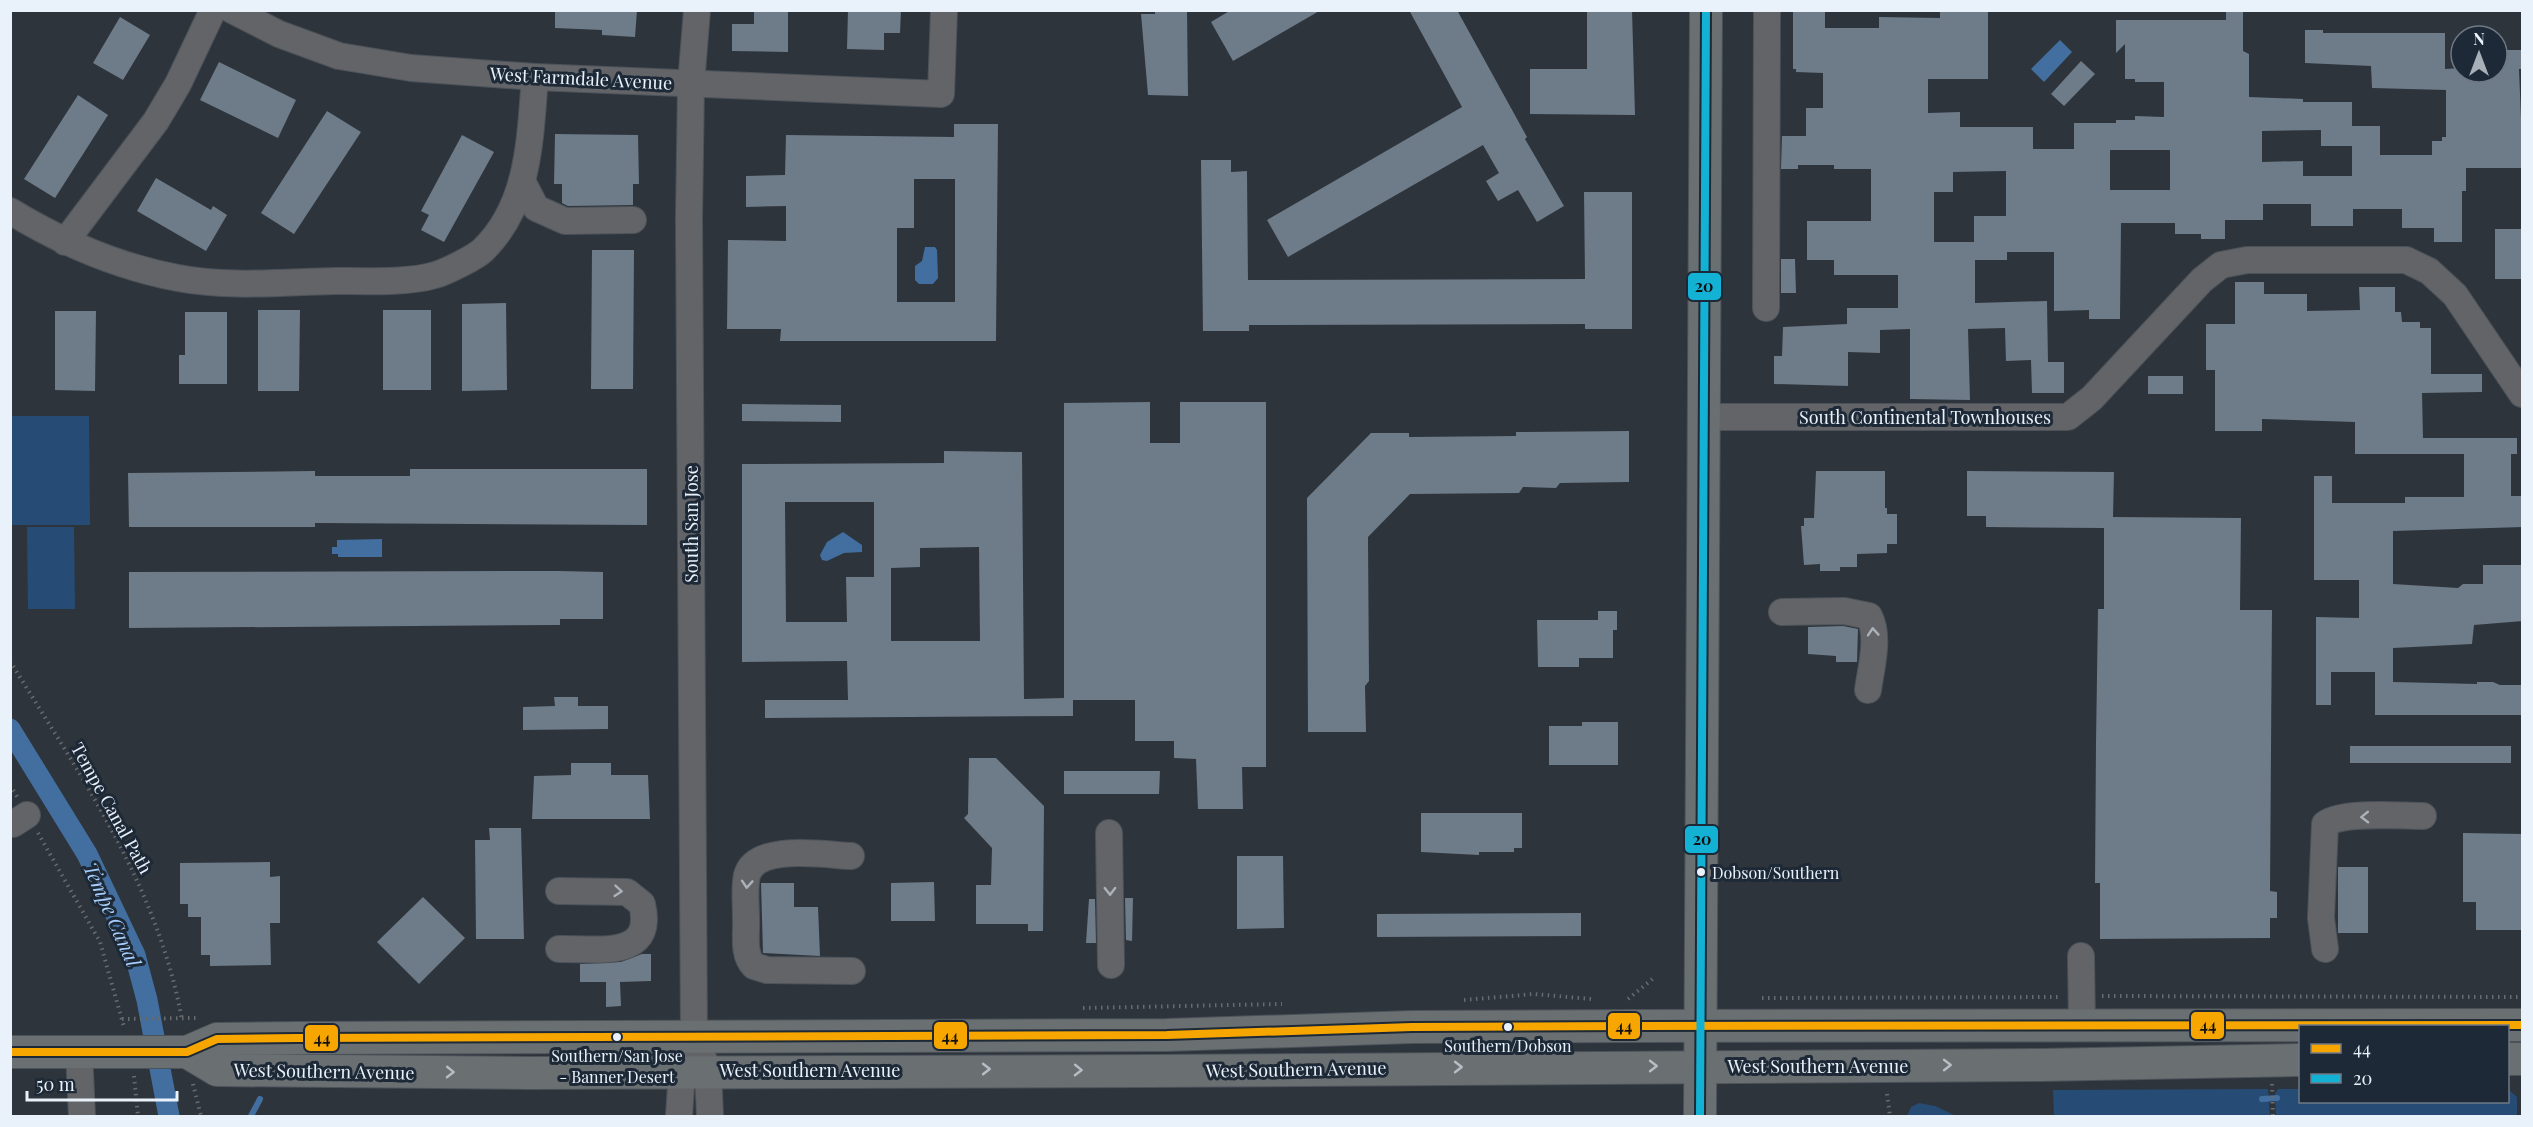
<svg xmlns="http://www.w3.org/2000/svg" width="2533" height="1127" viewBox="0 0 2533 1127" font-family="'Playfair Display',serif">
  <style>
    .green { fill: #264c76 }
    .water { fill: #426ea0 }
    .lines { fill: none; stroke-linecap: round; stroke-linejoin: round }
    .stream { stroke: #426ea0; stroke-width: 6 }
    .canal { stroke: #426ea0; stroke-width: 21 }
    .building { fill: #6e7b89; fill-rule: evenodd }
    .minor-casing { stroke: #4c5259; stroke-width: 28 }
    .major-casing { stroke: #4c5259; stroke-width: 34 }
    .path { stroke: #686b6f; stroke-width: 4; stroke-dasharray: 1.5 4.5; stroke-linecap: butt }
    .minor { stroke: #626468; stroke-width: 26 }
    .major { stroke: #6a6f72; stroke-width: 32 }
    .bus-1-casing { stroke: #1d2936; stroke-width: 12 }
    .bus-2-casing { stroke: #1d2936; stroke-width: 12 }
    .bus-1 { stroke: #f7a600; stroke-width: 8 }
    .bus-2 { stroke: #13b2d5; stroke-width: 8 }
    .oneway { stroke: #acb2b9 }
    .oneway2 { stroke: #b6bdc4 }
    .bus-dot { fill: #e9f1fb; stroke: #1d2936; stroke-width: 2 }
    .labels { text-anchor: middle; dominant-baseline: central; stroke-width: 6; stroke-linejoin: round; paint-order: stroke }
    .bus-label { font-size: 16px; fill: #e9f1fb; stroke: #1d2936 }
    .street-label { font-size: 18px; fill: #e9f1fb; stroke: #1d2936 }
    .water-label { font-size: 20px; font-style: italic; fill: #a7cffd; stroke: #1d2936 }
    .line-badge { stroke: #1d2936; stroke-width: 2 }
    .pale-badge-label { font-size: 16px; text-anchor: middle; font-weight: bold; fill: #111 }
  </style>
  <rect width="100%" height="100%" fill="#2d343b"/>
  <g class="green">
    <path d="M 11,416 L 89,416 L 90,525 L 11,525 Z"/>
    <path d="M 27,527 L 74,527 L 75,609 L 28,609 Z"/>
    <path d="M 2268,1089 L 2270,1116 L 2054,1116 L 2053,1090 Z"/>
    <path d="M 2278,1089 L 2300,1089 L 2300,1102 L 2508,1102 L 2508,1089 L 2517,1097 L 2517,1116 L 2276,1116 L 2275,1094 Z"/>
    <path d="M 1919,1103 L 1935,1106 L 1956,1116 L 1907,1116 L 1911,1107 Z"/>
  </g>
  <g class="water">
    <path d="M 2060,40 L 2072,52 L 2044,82 L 2031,69 Z"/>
    <path d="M 925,247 L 935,247 L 937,250 L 938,278 L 933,284 L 919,284 L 915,280 L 915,266 L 922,261 Z"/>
    <path d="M 843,532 L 862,545 L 862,552 L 844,553 L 827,561 L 822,560 L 820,555 L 827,542 Z"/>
    <path d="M 382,539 L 382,557 L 338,557 L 338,554 L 332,554 L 332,547 L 337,547 L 337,540 Z"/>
  </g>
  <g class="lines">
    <g class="stream">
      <path d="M 2262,1099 L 2277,1098"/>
      <path d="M 251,1116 L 260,1099"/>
    </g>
    <path class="canal" d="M 10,729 L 87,854 L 135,955 L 147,1000 L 169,1116"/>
  </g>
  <g class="building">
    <path d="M 555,10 L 637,10 L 635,37 L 602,35 L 602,30 L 555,28 Z"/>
    <path d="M 788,10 L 788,52 L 732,51 L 732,24 L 754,24 L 754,11 Z"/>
    <path d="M 848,10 L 901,10 L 900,33 L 884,33 L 884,50 L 847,49 Z"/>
    <path d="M 1155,10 L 1187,10 L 1188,96 L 1148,95 L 1141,14 L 1155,14 Z"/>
    <path d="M 1231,10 L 1321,10 L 1233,61 L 1211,22 Z"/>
    <path d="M 1409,10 L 1457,10 L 1527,137 L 1525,139 L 1564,206 L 1537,222 L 1518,190 L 1498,201 L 1486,181 L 1499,173 L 1483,145 L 1288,257 L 1267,220 L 1462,107 Z"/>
    <path d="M 1587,10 L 1632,10 L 1635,115 L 1530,114 L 1530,69 L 1587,69 Z"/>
    <path d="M 1793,10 L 1825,10 L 1825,28 L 1879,28 L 1879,17 L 1940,18 L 1940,10 L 1988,10 L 1988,79 L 1928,79 L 1928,113 L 1960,112 L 1960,127 L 2033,127 L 2033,149 L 2074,149 L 2074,123 L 2116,123 L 2116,120 L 2135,120 L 2135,116 L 2164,117 L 2164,82 L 2135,82 L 2135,79 L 2125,79 L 2125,44 L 2116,53 L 2116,20 L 2226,20 L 2226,10 L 2243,10 L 2243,51 L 2249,54 L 2249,97 L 2303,99 L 2303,102 L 2352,102 L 2352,126 L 2380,126 L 2380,155 L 2432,155 L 2432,141 L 2442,141 L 2442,137 L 2446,137 L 2446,90 L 2372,88 L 2371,66 L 2305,63 L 2305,30 L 2323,30 L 2323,33 L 2445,33 L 2445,69 L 2461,68 L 2461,72 L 2497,72 L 2497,50 L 2523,50 L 2523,69 L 2519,69 L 2523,168 L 2466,168 L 2466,191 L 2462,191 L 2462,242 L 2434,242 L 2434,228 L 2402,228 L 2402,209 L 2353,209 L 2353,226 L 2311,226 L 2311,204 L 2263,204 L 2263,220 L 2225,220 L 2225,239 L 2201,239 L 2201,234 L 2175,234 L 2175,223 L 2121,223 L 2120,319 L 2089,319 L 2089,310 L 2054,311 L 2054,252 L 2007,252 L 2007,260 L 1975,260 L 1975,303 L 2047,301 L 2048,362 L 2064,362 L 2064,393 L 2032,393 L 2031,360 L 2006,361 L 2005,328 L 1968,329 L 1970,400 L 1910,399 L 1910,329 L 1880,330 L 1880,353 L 1848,352 L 1848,386 L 1774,384 L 1774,356 L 1782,356 L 1783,327 L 1847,324 L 1847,308 L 1898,308 L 1898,275 L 1834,275 L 1834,260 L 1807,260 L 1807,221 L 1871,221 L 1871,169 L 1834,169 L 1834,165 L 1798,165 L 1798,169 L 1781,169 L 1782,136 L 1806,136 L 1806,108 L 1823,108 L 1823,73 L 1796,72 L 1796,69 L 1793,69 ZM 2321,130 L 2321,146 L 2352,146 L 2352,176 L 2303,176 L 2303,161 L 2262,162 L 2262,131 ZM 2110,150 L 2170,150 L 2170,190 L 2110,190 ZM 2006,171 L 2006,216 L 1974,216 L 1974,242 L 1934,242 L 1934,192 L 1953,192 L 1953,172 Z"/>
    <path d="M 120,17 L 150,35 L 123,80 L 93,63 Z"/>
    <path d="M 2081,61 L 2095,74 L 2064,106 L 2051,94 Z"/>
    <path d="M 219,62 L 296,100 L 278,138 L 200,100 Z"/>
    <path d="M 78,95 L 108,115 L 55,198 L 24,179 Z"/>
    <path d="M 327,111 L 361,132 L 294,234 L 261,213 Z"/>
    <path d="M 954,124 L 998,124 L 996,341 L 780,341 L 781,329 L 727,329 L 728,240 L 786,241 L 786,206 L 746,207 L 746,176 L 785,175 L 786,135 L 954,137 ZM 914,179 L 955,179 L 955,302 L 897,302 L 897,228 L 914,228 Z"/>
    <path d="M 555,134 L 638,135 L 639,184 L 633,184 L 633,205 L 568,206 L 562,203 L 562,184 L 554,184 Z"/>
    <path d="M 462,135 L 494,152 L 444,242 L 421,230 L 429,215 L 421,211 Z"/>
    <path d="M 1201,160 L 1231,160 L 1231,172 L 1247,171 L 1248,280 L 1585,279 L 1584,192 L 1632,192 L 1632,329 L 1585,329 L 1585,324 L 1249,325 L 1249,331 L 1203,331 Z"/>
    <path d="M 156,178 L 211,210 L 213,206 L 227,215 L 206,251 L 137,211 Z"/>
    <rect x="2495" y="229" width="28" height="50"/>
    <path d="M 592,250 L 634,250 L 633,389 L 591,389 Z"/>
    <path d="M 1781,259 L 1795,259 L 1796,293 L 1781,293 Z"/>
    <path d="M 2235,282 L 2264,282 L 2264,294 L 2307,294 L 2307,311 L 2360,310 L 2359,287 L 2395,287 L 2395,312 L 2401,312 L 2402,322 L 2420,322 L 2420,328 L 2431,328 L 2431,374 L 2482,374 L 2482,392 L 2422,393 L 2423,438 L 2517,438 L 2517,454 L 2511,454 L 2511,496 L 2523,496 L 2523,527 L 2393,531 L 2393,584 L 2458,588 L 2463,584 L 2483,584 L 2483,565 L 2523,565 L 2523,621 L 2474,625 L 2472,644 L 2393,648 L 2393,682 L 2477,684 L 2477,682 L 2493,682 L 2500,685 L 2523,685 L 2523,715 L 2375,715 L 2375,672 L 2331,672 L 2331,705 L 2316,705 L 2316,617 L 2359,618 L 2359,580 L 2314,580 L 2314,476 L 2332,476 L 2332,503 L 2405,503 L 2405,497 L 2464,497 L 2464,454 L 2355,454 L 2355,422 L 2262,419 L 2262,431 L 2215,431 L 2215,370 L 2206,370 L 2206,324 L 2235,324 Z"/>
    <path d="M 506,303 L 507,390 L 462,391 L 462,304 Z"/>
    <path d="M 258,310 L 300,310 L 299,391 L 258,391 Z"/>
    <rect x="383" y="310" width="48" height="80"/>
    <path d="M 55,311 L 96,311 L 95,391 L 55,390 Z"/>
    <path d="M 185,312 L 227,312 L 227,384 L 179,384 L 179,355 L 185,355 Z"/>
    <rect x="2148" y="376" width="35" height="18"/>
    <path d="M 1150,402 L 1150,443 L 1180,443 L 1180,402 L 1266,402 L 1266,767 L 1242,767 L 1243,809 L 1198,809 L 1196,759 L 1174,758 L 1174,741 L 1135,741 L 1135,700 L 1073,700 L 1073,716 L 765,718 L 765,700 L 848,700 L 847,661 L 742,662 L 742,464 L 944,463 L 944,451 L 1022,452 L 1024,699 L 1064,698 L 1064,403 ZM 785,502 L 874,502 L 874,577 L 846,577 L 847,622 L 786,622 ZM 979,547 L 980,641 L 891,641 L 891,568 L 920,567 L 920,548 Z"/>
    <path d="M 742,404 L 841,405 L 841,422 L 742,421 Z"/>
    <path d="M 1629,431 L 1629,482 L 1560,483 L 1556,488 L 1523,487 L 1519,493 L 1410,494 L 1368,537 L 1369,681 L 1365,686 L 1366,732 L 1308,732 L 1307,498 L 1371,433 L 1409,433 L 1409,437 L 1516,436 L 1516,432 Z"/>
    <path d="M 410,469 L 647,469 L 647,525 L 315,523 L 315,527 L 129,527 L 128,473 L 315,471 L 315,476 L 410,476 Z"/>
    <path d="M 1816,471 L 1885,471 L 1885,508 L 1887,508 L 1887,514 L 1897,514 L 1897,544 L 1887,544 L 1887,553 L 1857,554 L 1857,567 L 1840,567 L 1840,571 L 1820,571 L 1820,564 L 1804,565 L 1801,526 L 1804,526 L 1804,518 L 1814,518 Z"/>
    <path d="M 1967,471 L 2114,472 L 2113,517 L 2241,518 L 2240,610 L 2272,610 L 2270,891 L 2277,892 L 2277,918 L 2270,918 L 2270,938 L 2100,939 L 2100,883 L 2095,883 L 2096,742 L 2098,609 L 2104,609 L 2104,528 L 1986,527 L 1986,516 L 1967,516 Z"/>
    <path d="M 559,571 L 603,572 L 603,619 L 560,619 L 560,625 L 129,628 L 129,572 Z"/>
    <path d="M 1598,611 L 1617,611 L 1617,630 L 1613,630 L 1613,658 L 1579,658 L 1579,667 L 1538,667 L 1537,620 L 1598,620 Z"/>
    <path d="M 1843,626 L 1858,629 L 1857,662 L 1836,662 L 1836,656 L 1808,654 L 1808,627 Z"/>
    <path d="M 554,697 L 578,697 L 578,706 L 608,706 L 608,729 L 523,730 L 523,707 L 555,706 Z"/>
    <path d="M 1582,722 L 1618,722 L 1618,765 L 1549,765 L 1549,726 L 1582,726 Z"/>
    <rect x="2350" y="746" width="161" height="17"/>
    <path d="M 969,758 L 996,758 L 1044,806 L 1043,931 L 1028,931 L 1028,924 L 976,924 L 976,885 L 991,885 L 992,848 L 964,818 L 968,814 Z"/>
    <path d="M 571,763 L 611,763 L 611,775 L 648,775 L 650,819 L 532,819 L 534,776 L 571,775 Z"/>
    <path d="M 1064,771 L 1160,771 L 1159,794 L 1064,794 Z"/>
    <path d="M 1421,813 L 1522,813 L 1522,848 L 1514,848 L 1514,852 L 1479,852 L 1479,855 L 1421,852 Z"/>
    <path d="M 489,828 L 521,828 L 524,939 L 476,939 L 475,840 L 490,840 Z"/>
    <path d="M 2463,833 L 2523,834 L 2523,930 L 2476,930 L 2476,902 L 2463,902 Z"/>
    <path d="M 1237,856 L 1283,856 L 1284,928 L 1237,929 Z"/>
    <path d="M 270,862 L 270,877 L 280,876 L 280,923 L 270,923 L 271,965 L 210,966 L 210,955 L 201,955 L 201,917 L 188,917 L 188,904 L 180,904 L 180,863 Z"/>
    <rect x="2338" y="867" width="30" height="66"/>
    <path d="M 934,882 L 935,921 L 891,921 L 891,883 Z"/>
    <path d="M 761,883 L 794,883 L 794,907 L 818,907 L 820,956 L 763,953 Z"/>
    <path d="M 423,897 L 465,938 L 419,984 L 377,942 Z"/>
    <path d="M 1125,898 L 1133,898 L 1132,941 L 1126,940 Z"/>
    <path d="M 1089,899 L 1095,899 L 1096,943 L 1086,943 Z"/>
    <path d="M 1581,913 L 1581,936 L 1377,937 L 1377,914 Z"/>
    <path d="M 642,954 L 651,954 L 651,981 L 620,982 L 621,1006 L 606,1007 L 606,982 L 580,982 L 580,964 L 621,962 Z"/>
  </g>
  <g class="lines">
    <defs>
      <g id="minor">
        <path d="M 232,10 L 279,34 L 339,56 L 411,68 L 535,77 L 941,94 L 944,10"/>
        <path d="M 522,181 L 536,208 L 565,221 L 633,220"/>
        <path d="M 10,211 C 61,242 119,267 178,278 C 230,288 283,282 336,281 C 363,281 410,283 435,275 C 446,272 476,257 483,250 C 530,205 530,137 535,77"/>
        <path d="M 65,242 L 156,121 L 178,84 L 213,10"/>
        <path d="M 1766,308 L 1767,10"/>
        <path d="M 1704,417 L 2068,417 L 2092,398 L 2202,280 L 2221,265 L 2247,260 L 2406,260 L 2429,271 L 2455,295 L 2522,394"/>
        <path d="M 1782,612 L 1844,611 L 1869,616 C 1880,636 1871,668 1868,690"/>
        <path d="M 13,824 L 27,815"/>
        <path d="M 1109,833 L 1111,965"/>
        <path d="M 851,856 C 826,855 756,843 747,875 C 744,888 746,904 746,917 C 747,933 742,954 754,966 L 767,970 L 852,971"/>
        <path d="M 559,891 L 627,892 L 642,904 C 656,961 595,948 559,949"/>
        <path d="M 2325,949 L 2321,918 L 2325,824 C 2343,811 2399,816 2423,816"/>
        <path d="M 2081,956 L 2082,1025"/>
        <path d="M 79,1052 L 82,1116"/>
        <path d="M 702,1055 L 708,1071 L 710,1116"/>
        <path d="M 679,1116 L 682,1071 L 694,1038 L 689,218 L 691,84 L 697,10"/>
      </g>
      <g id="major">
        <path d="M 10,1052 L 187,1052 L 217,1039 L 297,1038 L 1167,1035 L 1412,1027 L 1634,1026 L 2522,1025"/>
        <path d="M 187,1052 L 217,1070 L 529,1073 L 1149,1071 L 2041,1065 L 2300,1060"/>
        <path d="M 2508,1059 L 2522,1059"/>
        <path d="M 1700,1116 L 1706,10"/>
      </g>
    </defs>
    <use href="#minor" class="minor-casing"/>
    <use href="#major" class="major-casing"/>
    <g class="path">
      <path d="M 10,661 C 80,775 158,886 182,1020"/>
      <path d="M 10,785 L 18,798"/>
      <path d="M 38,833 L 100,942 L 124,1027"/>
      <path d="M 2102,996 L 2522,997"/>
      <path d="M 1762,998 L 2061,997"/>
      <path d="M 1628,999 L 1655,977"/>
      <path d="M 1464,1000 L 1534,994 L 1591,999"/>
      <path d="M 1083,1008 L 1282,1004"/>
      <path d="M 122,1019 L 197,1018"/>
      <path d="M 134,1076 L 138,1116"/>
      <path d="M 193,1084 L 201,1116"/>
      <path d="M 2272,1084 L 2273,1116"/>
      <path d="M 1887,1094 L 1890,1116"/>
    </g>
    <use href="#minor" class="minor"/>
    <use href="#major" class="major"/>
    <defs>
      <path id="bus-1" d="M 10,1052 L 187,1052 L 217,1039 L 297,1038 L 1167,1035 L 1412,1027 L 1634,1026 L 2522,1025"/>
      <path id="bus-2" d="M 1700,1116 L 1706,10"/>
    </defs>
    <use href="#bus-1" class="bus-1-casing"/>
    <use href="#bus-2" class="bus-2-casing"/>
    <use href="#bus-1" class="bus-1"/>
    <use href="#bus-2" class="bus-2"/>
  </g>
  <defs><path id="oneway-chevron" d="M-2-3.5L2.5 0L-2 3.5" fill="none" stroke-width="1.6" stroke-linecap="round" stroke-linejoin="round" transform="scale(1.5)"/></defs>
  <g class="oneway">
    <use href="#oneway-chevron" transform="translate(1873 632) rotate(-94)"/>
    <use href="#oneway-chevron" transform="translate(2365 817) rotate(179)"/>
    <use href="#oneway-chevron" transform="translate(747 884) rotate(94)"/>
    <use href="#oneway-chevron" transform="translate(618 891) rotate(5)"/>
    <use href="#oneway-chevron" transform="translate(1110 891) rotate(89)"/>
  </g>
  <g class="oneway2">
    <use href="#oneway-chevron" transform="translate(1947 1065)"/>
    <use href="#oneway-chevron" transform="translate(1653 1066)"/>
    <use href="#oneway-chevron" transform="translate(1458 1067)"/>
    <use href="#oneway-chevron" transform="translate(986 1069)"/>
    <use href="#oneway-chevron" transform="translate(1078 1070) rotate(1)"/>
    <use href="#oneway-chevron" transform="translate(450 1072) rotate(1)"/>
  </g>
  <g class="bus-dot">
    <circle cx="1701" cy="872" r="5"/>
    <circle cx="1508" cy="1027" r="5"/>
    <circle cx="617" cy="1037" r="5"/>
  </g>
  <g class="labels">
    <g class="bus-label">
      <text x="1712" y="872" text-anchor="start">Dobson/Southern</text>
      <text x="1508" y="1045">Southern/Dobson</text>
      <text x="617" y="1055">Southern/San Jose<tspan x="617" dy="21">- Banner Desert</tspan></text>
    </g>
    <g class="street-label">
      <text transform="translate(581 78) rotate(3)">West Farmdale Avenue</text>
      <text x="1925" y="417">South Continental Townhouses</text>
      <text transform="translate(691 524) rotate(-90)">South San Jose</text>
      <text transform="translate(112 808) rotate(61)">Tempe Canal Path</text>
      <text x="1818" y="1066">West Southern Avenue</text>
      <text transform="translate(1296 1069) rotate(-1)">West Southern Avenue</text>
      <text x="810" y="1070">West Southern Avenue</text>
      <text transform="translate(324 1071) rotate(1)">West Southern Avenue</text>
    </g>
    <g class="water-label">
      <text transform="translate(113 914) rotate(66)">Tempe Canal</text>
    </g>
  </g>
  <g class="line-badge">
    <rect x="1687" y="272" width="35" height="29" rx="6" fill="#13b2d5"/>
    <rect x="1684" y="825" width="35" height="29" rx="6" fill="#13b2d5"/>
    <rect x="2190" y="1011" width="35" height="29" rx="6" fill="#f7a600"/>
    <rect x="1607" y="1012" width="34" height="28" rx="6" fill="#f7a600"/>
    <rect x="933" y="1021" width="35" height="29" rx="6" fill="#f7a600"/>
    <rect x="304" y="1024" width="35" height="28" rx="6" fill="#f7a600"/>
  </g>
  <g class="pale-badge-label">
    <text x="1704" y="292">20</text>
    <text x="1702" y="845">20</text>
    <text x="2208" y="1031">44</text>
    <text x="1624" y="1032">44</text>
    <text x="950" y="1042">44</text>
    <text x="322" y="1044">44</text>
  </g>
  <rect width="2533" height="1127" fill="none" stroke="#e9f1fb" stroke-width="24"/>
  <rect x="2299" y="1025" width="210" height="78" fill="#1d2936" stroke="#6f7985" stroke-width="1.5"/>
  <rect x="2311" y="1044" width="30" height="9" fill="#f7a600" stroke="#6f7985" stroke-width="1.5"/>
  <text x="2353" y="1055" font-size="18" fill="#e9f1fb">44</text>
  <rect x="2311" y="1074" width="30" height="9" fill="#13b2d5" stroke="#6f7985" stroke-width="1.5"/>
  <text x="2353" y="1085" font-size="18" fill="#e9f1fb">20</text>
  <g transform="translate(2479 54)"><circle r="28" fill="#1d2936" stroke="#6f7985" stroke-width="1.5"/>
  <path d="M0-4.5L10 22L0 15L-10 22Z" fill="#a7afb8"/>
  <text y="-9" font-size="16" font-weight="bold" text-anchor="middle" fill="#e9f1fb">N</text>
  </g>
  <path d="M27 1091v9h150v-9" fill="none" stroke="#e9f1fb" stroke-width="3"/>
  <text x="36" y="1091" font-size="18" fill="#e9f1fb" stroke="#1d2936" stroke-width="4.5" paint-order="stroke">50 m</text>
</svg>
